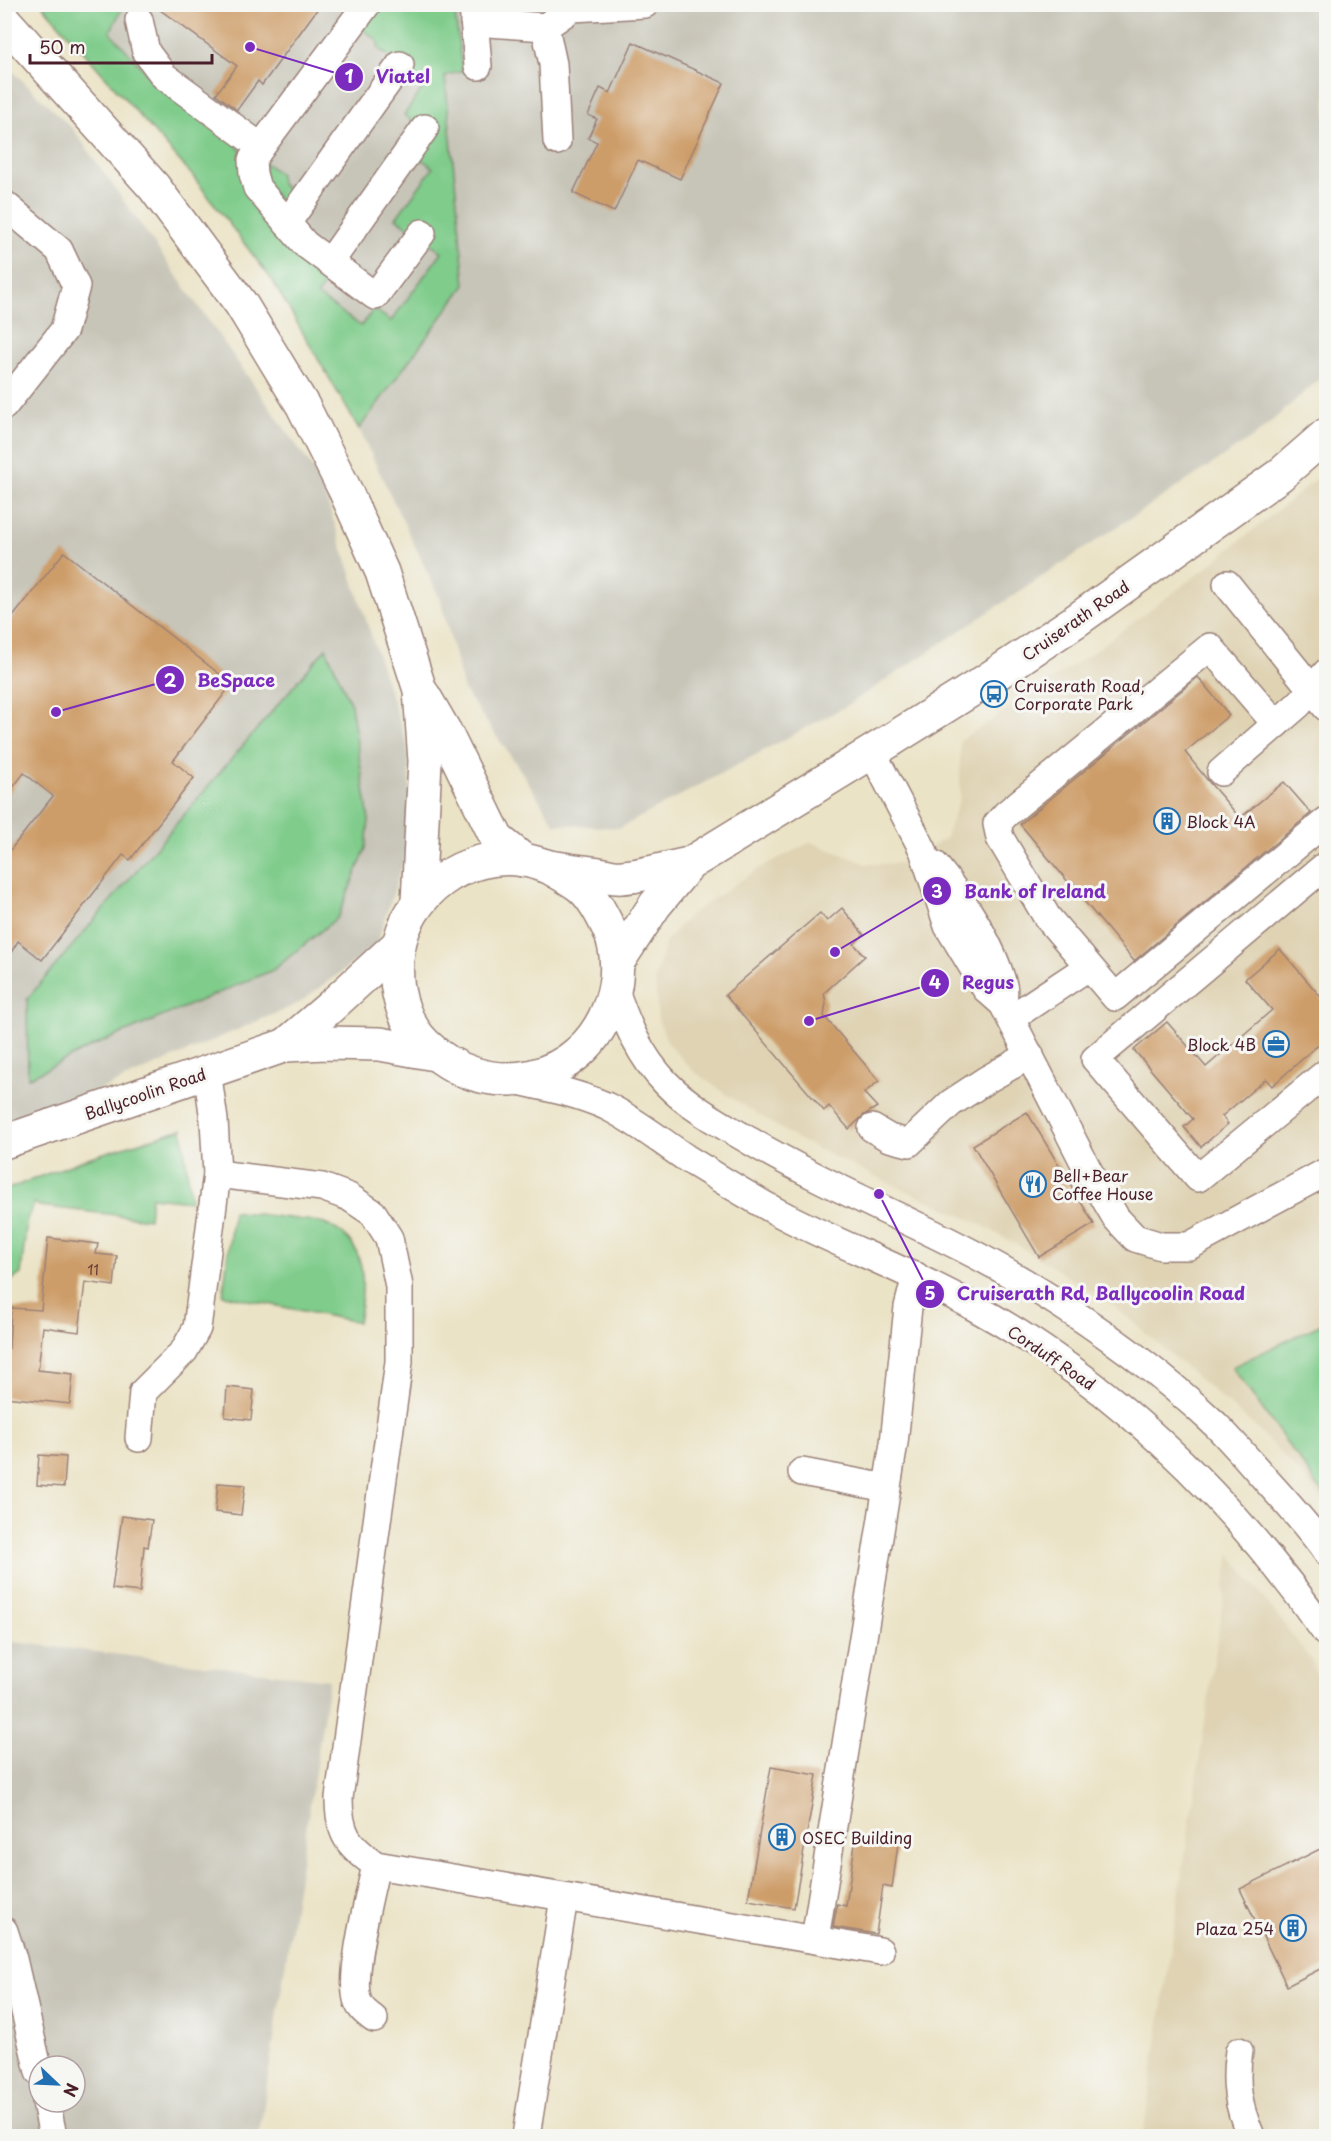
<svg xmlns="http://www.w3.org/2000/svg" width="1331" height="2141" viewBox="0 0 1331 2141" font-family="'Playpen Sans',sans-serif">
  <style>
    .built { fill: #dfd3b4 }
    .industrial { fill: #c7c5b8; fill-rule: evenodd }
    .green { fill: #7fcc8b; stroke: #64765b; stroke-width: 1.5 }
    .building { fill: #cd9d69 }
    .lines { fill: none; stroke-linecap: round; stroke-linejoin: round }
    .minor-casing { stroke: #9a8178; stroke-width: 30 }
    .major-casing { stroke: #9a8178; stroke-width: 36 }
    .minor { stroke: #fff; stroke-width: 27 }
    .major { stroke: #fff; stroke-width: 33 }
    .labels { text-anchor: middle; dominant-baseline: central; stroke-width: 6; stroke-linejoin: round; paint-order: stroke }
    .number-label { font-size: 14px; fill: #6b3e3a }
    .street-label { font-size: 16px; fill: #4a1f2b; stroke: #f6f6f2 }
    .poi-label { font-size: 16px; fill: #4a1f2b; stroke: #f6f6f2; text-anchor: start }
    .leader { fill: none; stroke: #7b2cbf; stroke-width: 2 }
    .callout-dot { fill: #7b2cbf; stroke: #f6f6f2; stroke-width: 2 }
    .mark-label { font-size: 18px; text-anchor: middle; font-weight: bold; fill: #fff }
    .callout-label { font-size: 18px; text-anchor: middle; font-weight: bold; fill: #7b2cbf; stroke: #f6f6f2; stroke-width: 6; stroke-linejoin: round; paint-order: stroke }
  </style>
  <rect width="100%" height="100%" fill="#f6f6f2"/>
  <filter id="ink" filterUnits="userSpaceOnUse"><feTurbulence type="fractalNoise" baseFrequency=".0167" numOctaves="2"/><feDisplacementMap in="SourceGraphic" scale="12" xChannelSelector="R" yChannelSelector="G"/><feConvolveMatrix kernelMatrix="1 2 1 2 8 2 1 2 1" color-interpolation-filters="sRGB"/></filter>
  <filter id="wash" filterUnits="userSpaceOnUse"><feTurbulence type="fractalNoise" baseFrequency=".008" numOctaves="4" result="noise"/><feDisplacementMap in="SourceGraphic" scale="24" xChannelSelector="R" yChannelSelector="G"/><feGaussianBlur stdDeviation="1.35" result="paint"/><feColorMatrix in="noise" values="0 0 0 0 0 0 0 0 0 0 0 0 0 0 0 0 0 1.4 0 .05"/><feComposite in="paint" operator="in"/></filter>
  <g filter="url(#wash)">
    <rect width="100%" height="100%" fill="#ebe3c6"/>
    <g class="built">
      <path d="M 1326,471 L 1326,1506 L 1302,1475 L 1253,1425 L 1114,1306 L 1024,1249 L 976,1222 L 878,1178 L 797,1139 L 733,1099 L 693,1071 L 669,1045 L 658,1020 L 655,979 L 666,941 L 689,915 L 763,866 L 811,842 L 867,864 L 910,863 L 946,837 L 960,797 L 960,741 L 1089,655 L 1206,568 Z"/>
      <path d="M 1230,1553 L 1311,1660 L 1326,1690 L 1326,2136 L 1143,2136 Z"/>
    </g>
    <g class="industrial">
      <path d="M 42,5 L 1326,5 L 1326,373 L 1256,435 L 848,705 L 620,828 L 555,824 L 517,765 L 464,690 L 440,599 L 359,429 L 272,280 L 192,175 Z"/>
      <path d="M 4,63 L 73,129 L 319,477 L 408,747 L 412,835 L 376,946 L 299,1003 L 5,1131 Z"/>
      <path d="M 5,1641 L 329,1680 L 259,2136 L 5,2136 ZM 39,2066 L 75,2066 L 75,2102 L 39,2102 Z"/>
    </g>
    <g class="green">
      <path d="M 42,5 L 124,5 L 110,32 L 158,86 L 231,139 L 244,154 L 329,277 L 317,295 L 361,326 L 374,309 L 391,321 L 442,252 L 396,218 L 433,168 L 418,156 L 432,136 L 404,115 L 426,83 L 379,49 L 377,40 L 361,28 L 379,5 L 454,5 L 462,71 L 445,76 L 465,285 L 359,429 L 272,280 L 192,175 Z"/>
      <path d="M 264,162 L 280,174 L 281,184 L 296,195 L 280,200 L 265,186 Z"/>
      <path d="M 326,648 L 351,705 L 369,820 L 366,848 L 338,917 L 273,970 L 95,1045 L 28,1078 L 27,999 Z"/>
      <path d="M 182,1129 L 191,1201 L 151,1197 L 149,1219 L 39,1206 L 34,1203 L 27,1219 L 21,1274 L 9,1282 L 5,1280 L 5,1190 L 91,1157 Z"/>
      <path d="M 233,1211 L 313,1221 C 367,1232 367,1277 358,1322 L 223,1295 Z"/>
      <path d="M 1326,1322 L 1326,1497 L 1232,1367 Z"/>
    </g>
    <g id="blocks">
      <g class="building">
        <path d="M 152,4 L 321,4 L 262,85 L 258,81 L 237,110 L 216,94 L 237,66 Z"/>
        <path d="M 633,42 L 724,83 L 680,179 L 638,160 L 614,212 L 573,193 L 597,142 L 588,138 L 597,119 L 588,115 L 600,88 L 610,93 Z"/>
        <path d="M 64,552 L 232,684 L 173,761 L 194,778 L 130,860 L 123,855 L 42,960 L 18,941 L 4,964 L 4,858 L 53,796 L 24,773 L 4,799 L 4,628 Z"/>
        <path d="M 1198,677 L 1229,715 L 1185,752 L 1209,782 L 1240,818 L 1284,782 L 1311,813 L 1134,961 L 1020,824 Z"/>
        <path d="M 842,908 L 864,935 L 854,944 L 865,956 L 824,993 L 826,1003 L 824,1016 L 879,1081 L 864,1093 L 877,1107 L 864,1115 L 849,1129 L 829,1106 L 824,1111 L 725,995 L 820,913 L 827,921 Z"/>
        <path d="M 1280,949 L 1326,1003 L 1326,1038 L 1272,1086 L 1266,1079 L 1222,1116 L 1228,1124 L 1201,1147 L 1184,1127 L 1193,1119 L 1134,1050 L 1167,1022 L 1206,1067 L 1272,1010 L 1245,979 Z"/>
        <path d="M 1027,1112 L 1094,1224 L 1039,1257 L 973,1145 Z"/>
        <path d="M 48,1238 L 98,1244 L 96,1254 L 117,1256 L 114,1286 L 85,1282 L 79,1332 L 43,1327 L 38,1370 L 73,1374 L 70,1404 L 5,1397 L 7,1378 L 4,1378 L 4,1347 L 9,1348 L 11,1308 L 41,1310 Z"/>
        <path d="M 227,1387 L 254,1390 L 251,1420 L 225,1417 Z"/>
        <path d="M 39,1455 L 66,1457 L 64,1487 L 37,1485 Z"/>
        <path d="M 218,1483 L 245,1485 L 241,1515 L 215,1512 Z"/>
        <path d="M 122,1516 L 152,1520 L 148,1547 L 144,1546 L 140,1592 L 112,1589 Z"/>
        <path d="M 771,1767 L 817,1775 L 794,1908 L 748,1900 Z"/>
        <path d="M 856,1837 L 898,1844 L 892,1888 L 883,1886 L 876,1934 L 833,1927 L 837,1904 L 846,1906 Z"/>
        <path d="M 1326,1846 L 1326,1966 L 1287,1986 L 1240,1889 Z"/>
      </g>
    </g>
  </g>
  <g filter="url(#ink)">
    <use href="#blocks" fill-opacity="0" stroke="#9a8178" stroke-width="1.5"/>
    <g class="lines">
      <defs>
        <g id="minor">
          <path d="M 367,4 L 261,147 L 252,160 L 253,174 L 257,188 L 305,244 L 375,296 L 422,233"/>
          <path d="M 473,6 L 478,66"/>
          <path d="M 139,20 L 146,52 L 164,76 L 261,147"/>
          <path d="M 474,22 L 545,27 L 572,8 L 645,4"/>
          <path d="M 545,27 L 553,64 L 557,141"/>
          <path d="M 4,204 L 59,250 L 76,286 L 64,330 L 4,406"/>
          <path d="M 287,223 L 400,65"/>
          <path d="M 330,262 L 425,128"/>
          <path d="M 1227,584 L 1326,707"/>
          <path d="M 1276,724 L 1210,647 L 1006,814 L 997,824 L 1000,838 L 1047,917 L 1115,997 L 1326,821"/>
          <path d="M 872,752 L 923,850 L 948,926 L 986,989 L 1003,1004 L 1088,1170 L 1116,1218 L 1135,1238 L 1161,1246 L 1189,1246 L 1326,1172"/>
          <path d="M 1221,772 L 1299,704 L 1326,673"/>
          <path d="M 935,865 C 962,898 992,944 1003,985 C 1005,991 1003,998 1003,1004"/>
          <path d="M 1326,865 L 1095,1059 L 1198,1178 L 1326,1073"/>
          <path d="M 615,990 C 627,1025 640,1056 666,1083 C 689,1107 721,1124 750,1141 C 842,1195 943,1232 1034,1288 C 1098,1327 1161,1373 1216,1425 C 1233,1442 1250,1462 1266,1480 C 1287,1503 1308,1526 1326,1551"/>
          <path d="M 1011,1018 L 1088,967"/>
          <path d="M 514,1080 C 546,1087 577,1093 606,1106 C 635,1120 659,1140 686,1158 C 717,1177 749,1197 781,1214 C 842,1246 907,1270 967,1303 C 1113,1382 1232,1499 1326,1633"/>
          <path d="M 872,1128 L 889,1138 L 909,1143 L 951,1103 L 986,1080 L 1030,1055"/>
          <path d="M 217,1174 L 322,1187 L 349,1197 L 373,1213 L 389,1238 L 399,1286 L 399,1362 L 339,1798 C 339,1833 347,1845 376,1865 L 880,1951"/>
          <path d="M 139,1438 L 143,1392 L 184,1351 L 197,1328 L 217,1174 L 214,1120 L 207,1070"/>
          <path d="M 802,1472 L 887,1488"/>
          <path d="M 4,1931 L 13,1959 L 39,2072"/>
          <path d="M 815,1939 L 894,1443 L 908,1307 L 916,1276"/>
          <path d="M 374,2019 C 368,2014 361,2010 358,2002 C 348,1977 370,1894 376,1865"/>
          <path d="M 1239,2051 C 1234,2083 1238,2107 1251,2136"/>
          <path d="M 46,2102 L 53,2136"/>
          <path d="M 526,2136 L 564,1898"/>
        </g>
        <g id="major">
          <path d="M 4,20 L 154,187 L 241,304 L 303,406 L 345,490 L 382,572 L 420,690 L 425,761 L 418,902"/>
          <path d="M 424,696 L 445,732 L 497,839 L 523,860"/>
          <path d="M 549,867 C 559,873 571,879 580,886 C 593,897 601,913 608,927 C 619,950 619,978 611,1002 C 584,1085 485,1104 425,1044 C 401,1020 393,984 398,951 C 406,893 466,850 524,860 C 532,861 541,865 550,867 C 566,870 583,872 599,874 C 606,875 615,878 622,877 C 644,876 667,868 689,864"/>
          <path d="M 617,963 L 655,905 L 689,864 L 872,752 L 984,682 L 1074,622 L 1280,475 L 1326,435"/>
          <path d="M 286,1045 L 329,1008 L 399,944"/>
          <path d="M 4,1142 L 286,1045 L 325,1043 L 380,1044 L 435,1054"/>
        </g>
      </defs>
      <use href="#minor" class="minor-casing"/>
      <use href="#major" class="major-casing"/>
      <use href="#minor" class="minor"/>
      <use href="#major" class="major"/>
    </g>
  </g>
  <defs>
    <symbol id="bus-ring" viewBox="-11 -11 22 22"><circle r="9.5" fill="#f6f6f2" stroke="#1f6fb2" stroke-width="1.5"/><path d="M-5-6H5V4H4V6H2V4H-2V6H-4V4H-5ZM-3.5-4V0h7V-4ZM-3.5 1.2v1.5H-2V1.2ZM2 1.2v1.5H3.5V1.2Z" fill="#1f6fb2"/></symbol>
    <symbol id="building-ring" viewBox="-11 -11 22 22"><circle r="9.5" fill="#f6f6f2" stroke="#1f6fb2" stroke-width="1.5"/><path d="M-4-6H4V6H1V3H-1V6H-4ZM-2.5-4.3h1.7v1.8h-1.7ZM.8-4.3h1.7v1.8H.8ZM-2.5-1h1.7V.8h-1.7ZM.8-1h1.7V.8H.8Z" fill="#1f6fb2"/></symbol>
    <symbol id="office-ring" viewBox="-11 -11 22 22"><circle r="9.5" fill="#f6f6f2" stroke="#1f6fb2" stroke-width="1.5"/><path d="M-6-3h4V-5.5h4V-3h4V5H-6ZM-1-4.5V-3h2v-1.5ZM-6 0V1H6V0Z" fill="#1f6fb2"/></symbol>
    <symbol id="restaurant-ring" viewBox="-11 -11 22 22"><circle r="9.5" fill="#f6f6f2" stroke="#1f6fb2" stroke-width="1.5"/><path d="M-5-6h1v4h1v-4h1v4h1v-4h1v5L-1.5 .5V6h-2V.5L-5-1ZM5-6V6H3V1.5H1.5Q1.5-4 5-6Z" fill="#1f6fb2"/></symbol>
  </defs>
  <g fill-rule="evenodd">
    <use href="#bus-ring" x="979" y="679" width="30" height="30"/>
    <use href="#building-ring" x="1152" y="806" width="30" height="30"/>
    <use href="#office-ring" x="1261" y="1029" width="30" height="30"/>
    <use href="#restaurant-ring" x="1018" y="1169" width="30" height="30"/>
    <use href="#building-ring" x="767" y="1822" width="30" height="30"/>
    <use href="#building-ring" x="1278" y="1913" width="30" height="30"/>
  </g>
  <g class="labels">
    <g class="number-label">
      <text x="93" y="1269">11</text>
    </g>
    <g class="street-label">
      <text transform="translate(1075 620) rotate(-35)">Cruiserath Road</text>
      <text transform="translate(145 1093) rotate(-19)">Ballycoolin Road</text>
      <text transform="translate(1052 1357) rotate(34)">Corduff Road</text>
    </g>
    <g class="poi-label">
      <text x="1014" y="685">Cruiserath Road,<tspan x="1014" dy="18">Corporate Park</tspan></text>
      <text x="1186" y="821">Block 4A</text>
      <text x="1256" y="1044" text-anchor="end">Block 4B</text>
      <text x="1052" y="1175">Bell+Bear<tspan x="1052" dy="18">Coffee House</tspan></text>
      <text x="802" y="1837">OSEC Building</text>
      <text x="1274" y="1928" text-anchor="end">Plaza 254</text>
    </g>
  </g>
  <path class="leader" d="M250 47L349 77M56 712L170 680M835 952L937 891M809 1021L935 983M879 1194L930 1294"/>
  <g class="callout-dot">
    <circle cx="250" cy="47" r="6"/>
    <circle cx="56" cy="712" r="6"/>
    <circle cx="835" cy="952" r="6"/>
    <circle cx="809" cy="1021" r="6"/>
    <circle cx="879" cy="1194" r="6"/>
    <circle cx="349" cy="77" r="15"/>
    <circle cx="170" cy="680" r="15"/>
    <circle cx="937" cy="891" r="15"/>
    <circle cx="935" cy="983" r="15"/>
    <circle cx="930" cy="1294" r="15"/>
  </g>
  <g class="mark-label">
    <text x="349" y="83">1</text>
    <text x="170" y="687">2</text>
    <text x="937" y="898">3</text>
    <text x="935" y="989">4</text>
    <text x="930" y="1300">5</text>
  </g>
  <g class="callout-label">
    <text x="403" y="83">Viatel</text>
    <text x="236" y="687">BeSpace</text>
    <text x="1035" y="898">Bank of Ireland</text>
    <text x="988" y="989">Regus</text>
    <text x="1101" y="1300">Cruiserath Rd, Ballycoolin Road</text>
  </g>
  <rect width="1331" height="2141" fill="none" stroke="#f6f6f2" stroke-width="24"/>
  <g transform="translate(57 2084) rotate(113)"><circle r="28" fill="#f6f6f2" stroke="#b1a0a2" stroke-width="1.5"/>
  <path d="M0-4.5L10 22L0 15L-10 22Z" fill="#1f6fb2"/>
  <text y="-9" font-size="16" font-weight="bold" text-anchor="middle" fill="#4a1f2b">N</text>
  </g>
  <path d="M30 54v9h182v-9" fill="none" stroke="#4a1f2b" stroke-width="3"/>
  <text x="39" y="54" font-size="18" fill="#4a1f2b" stroke="#f6f6f2" stroke-width="4.5" paint-order="stroke">50 m</text>
</svg>
